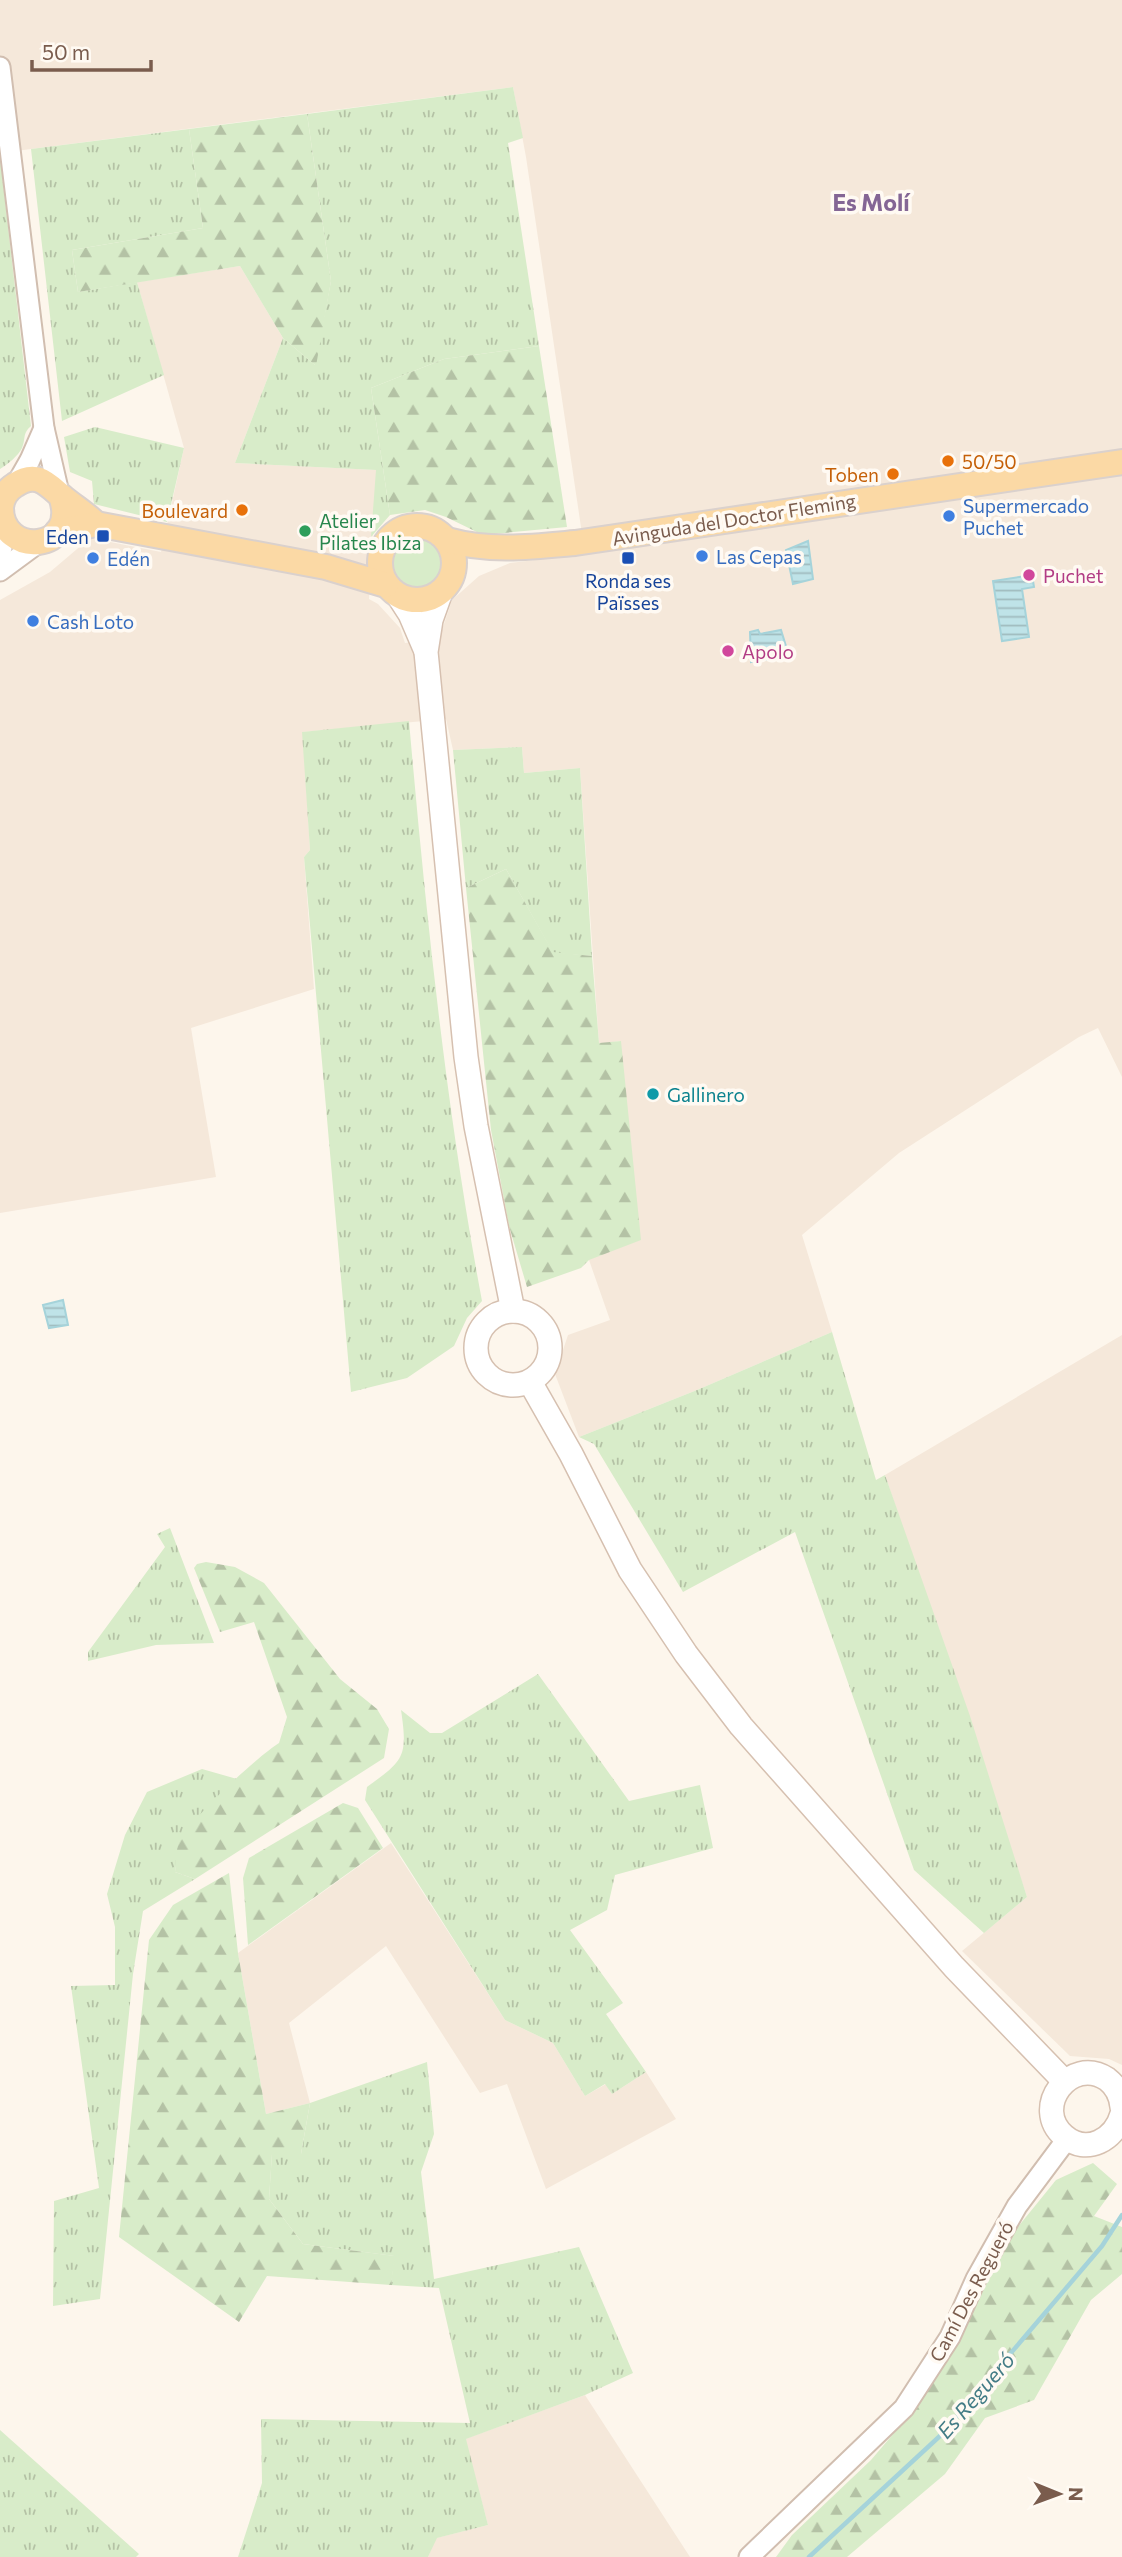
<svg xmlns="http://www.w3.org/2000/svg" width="1122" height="2557" viewBox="0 0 1122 2557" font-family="Commissioner,sans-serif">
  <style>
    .residential { fill: #f5e8da }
    .grass { fill: url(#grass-tufts) }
    .forest { fill: url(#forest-firs) }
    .park { fill: #d8ecc9 }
    .water { fill: url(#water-rules); stroke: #a5d3da; stroke-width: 2 }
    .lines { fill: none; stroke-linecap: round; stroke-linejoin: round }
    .stream { stroke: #a5d3da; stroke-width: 4.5 }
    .tertiary-casing { stroke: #d1beb0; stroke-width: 23 }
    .secondary-casing { stroke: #d6c0b0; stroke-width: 26 }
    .primary-casing { stroke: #dad1cd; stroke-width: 28 }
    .tertiary { stroke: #fff; stroke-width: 19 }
    .secondary { stroke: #fff; stroke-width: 23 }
    .primary { stroke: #fbd9a5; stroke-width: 24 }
    .food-dot { fill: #e8710a; stroke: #fffaf3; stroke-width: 2.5 }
    .shop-dot { fill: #3f7fe0; stroke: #fffaf3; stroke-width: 2.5 }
    .leisure-dot { fill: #2e9e5b; stroke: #fffaf3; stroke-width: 2.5 }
    .transit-dot { fill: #1a4fb4; stroke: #fffaf3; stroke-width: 2.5 }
    .hotel-dot { fill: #d1479c; stroke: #fffaf3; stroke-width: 2.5 }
    .culture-dot { fill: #0f9aa8; stroke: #fffaf3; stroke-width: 2.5 }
    .labels { text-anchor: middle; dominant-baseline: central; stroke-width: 7; stroke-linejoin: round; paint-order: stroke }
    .food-label { font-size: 19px; fill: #c56008; stroke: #fffaf3; text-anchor: end }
    .shop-label { font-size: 19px; fill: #366cbe; stroke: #fffaf3; text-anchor: start }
    .street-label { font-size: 19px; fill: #7a5c4d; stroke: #fffaf3 }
    .leisure-label { font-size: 19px; fill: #27864d; stroke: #fffaf3; text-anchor: start }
    .transit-label { font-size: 19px; fill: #164399; stroke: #fffaf3; text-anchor: end }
    .hotel-label { font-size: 19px; fill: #b23c85; stroke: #fffaf3; text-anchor: start }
    .culture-label { font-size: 19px; fill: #0d838f; stroke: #fffaf3; text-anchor: start }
    .water-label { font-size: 21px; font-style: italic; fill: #437c86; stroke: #fffaf3 }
    .quarter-label { font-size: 23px; font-weight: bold; fill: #846695; stroke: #fffaf3 }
  </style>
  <defs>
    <pattern id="grass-tufts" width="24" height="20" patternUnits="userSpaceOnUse" patternTransform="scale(1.75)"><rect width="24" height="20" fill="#d8ecc9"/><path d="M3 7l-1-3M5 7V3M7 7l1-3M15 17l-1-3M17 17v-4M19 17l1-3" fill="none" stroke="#b4c2a5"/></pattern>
    <pattern id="forest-firs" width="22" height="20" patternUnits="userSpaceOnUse" patternTransform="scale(1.75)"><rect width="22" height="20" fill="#d8ecc9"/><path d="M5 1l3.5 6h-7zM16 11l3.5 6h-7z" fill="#b4c2a5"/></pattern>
    <pattern id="water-rules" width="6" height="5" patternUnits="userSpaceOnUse" patternTransform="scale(1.75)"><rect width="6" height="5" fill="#bfe3e8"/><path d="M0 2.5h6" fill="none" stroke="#a0bbbe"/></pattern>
  </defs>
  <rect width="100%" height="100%" fill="#fdf6ec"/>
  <g class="residential">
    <path d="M 0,0 L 1122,0 L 1122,1077 L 1098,1028 L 1079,1037 L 899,1153 L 802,1235 L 832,1332 L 697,1390 L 579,1437 L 555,1374 L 568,1335 L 610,1320 L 589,1260 L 620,1041 L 599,1044 L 580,768 L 524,773 L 522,747 L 453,750 L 446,719 L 303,732 L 310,850 L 304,857 L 314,989 L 191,1028 L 216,1177 L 0,1213 L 0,600 L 50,572 L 90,538 L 161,552 L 184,448 L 137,282 L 240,266 L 283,338 L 235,463 L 377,470 L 369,599 L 378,604 L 400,628 L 405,643 L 439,639 L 452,600 L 479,576 L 510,563 L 585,554 L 526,157 L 513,87 L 0,153 Z"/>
    <path d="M 1122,1335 L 1122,2065 L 1109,2059 L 1070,2056 L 962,1951 L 1027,1897 L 885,1475 Z"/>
    <path d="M 391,1843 L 505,2020 L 553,2043 L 585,2096 L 606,2084 L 612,2094 L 646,2072 L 676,2119 L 546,2189 L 507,2084 L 480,2093 L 386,1946 L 289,2023 L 310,2103 L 266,2114 L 238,1953 Z"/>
    <path d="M 585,2395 L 690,2557 L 428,2557 L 436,2538 L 488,2525 L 465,2439 Z"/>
  </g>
  <g class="grass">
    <path d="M 513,87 L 523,138 L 508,143 L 539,346 L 444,359 L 371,388 L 390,515 L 371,537 L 376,470 L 235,463 L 283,338 L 315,365 L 331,281 L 307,114 Z"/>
    <path d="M 189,129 L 203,228 L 72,250 L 78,292 L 137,282 L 164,375 L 62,421 L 31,149 Z"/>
    <path d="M 0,157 L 31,426 C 22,434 26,439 22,448 C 18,456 8,464 0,469 Z"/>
    <path d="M 95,427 L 184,448 L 167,522 L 94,504 L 92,481 L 70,472 L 64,437 Z"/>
    <path d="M 409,721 C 426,915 446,1109 482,1301 L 467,1318 L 454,1346 L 407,1378 L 351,1392 L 304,857 L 310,850 L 302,732 Z"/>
    <path d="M 522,747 L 524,773 L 580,768 L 592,956 L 553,953 L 506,869 L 466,888 L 453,750 Z"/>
    <path d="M 832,1332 L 876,1480 L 885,1475 L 970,1716 L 1027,1897 L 984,1933 L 914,1870 L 795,1532 L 683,1592 L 594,1444 L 579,1437 L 697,1390 Z"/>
    <path d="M 170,1528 L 214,1643 L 156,1645 L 88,1661 L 88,1652 L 165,1547 L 157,1534 Z"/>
    <path d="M 538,1674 L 629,1801 L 700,1785 L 713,1848 L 615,1875 L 607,1910 L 570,1930 L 623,2003 L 606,2014 L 646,2072 L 612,2094 L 605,2084 L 585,2096 L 553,2043 L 505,2020 L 365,1800 L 367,1787 C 404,1760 408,1757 401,1710 L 430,1733 L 442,1733 Z"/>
    <path d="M 202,1769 L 237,1779 L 204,1811 L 179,1843 L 175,1872 L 195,1879 L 143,1911 L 133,1974 L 100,2299 L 53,2306 L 54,2201 L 99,2188 L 71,1986 L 115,1985 L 115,1927 L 107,1894 L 125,1835 L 147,1792 Z"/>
    <path d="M 427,2062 L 434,2134 L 421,2172 L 434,2279 L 579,2247 L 633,2373 L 585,2395 L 466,2439 L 488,2525 L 437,2538 L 428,2557 L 238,2557 L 262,2483 L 261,2419 L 470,2423 L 439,2288 L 391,2285 L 394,2256 L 303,2244 L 269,2199 L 272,2153 L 301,2154 L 310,2103 Z"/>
    <path d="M 0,2430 L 139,2554 L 136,2557 L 0,2557 Z"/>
  </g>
  <g class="forest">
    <path d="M 307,114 L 331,281 L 316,366 L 283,338 L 240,266 L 78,292 L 72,250 L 203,228 L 189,129 Z"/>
    <path d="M 539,346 L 567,527 L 483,535 L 446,517 L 425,510 L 390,515 L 371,388 L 444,359 Z"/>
    <path d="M 506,869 L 553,952 L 592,956 L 599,1043 L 621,1041 L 641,1240 L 589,1260 L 581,1268 L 527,1287 L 509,1226 L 491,1130 L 466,888 Z"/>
    <path d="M 206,1562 L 235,1567 L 264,1583 L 340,1679 L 377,1709 L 389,1729 L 384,1758 L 195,1879 L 175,1872 C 176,1864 176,1853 178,1845 C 185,1823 258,1756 279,1743 L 287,1717 L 254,1622 L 220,1632 L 194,1568 L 197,1564 Z"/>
    <path d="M 343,1803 L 358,1808 L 383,1848 L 248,1945 L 243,1878 L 249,1858 Z"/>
    <path d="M 229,1873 L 238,1953 L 266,2114 L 310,2103 L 301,2154 L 272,2154 L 269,2199 L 303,2244 L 395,2256 L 391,2285 L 267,2276 L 239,2322 L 119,2237 L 149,1940 L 173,1905 Z"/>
    <path d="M 1093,2163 L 1117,2184 L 1094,2216 L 1122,2227 L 1122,2274 L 1091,2300 L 1034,2400 L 985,2418 L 945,2474 L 847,2557 L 776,2557 L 792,2535 L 871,2460 L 918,2405 L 963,2332 L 1000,2249 L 1056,2180 Z"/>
  </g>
  <circle class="park" cx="416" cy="563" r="30"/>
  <g class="water">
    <path d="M 808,541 L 813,579 L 793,584 L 786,550 Z"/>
    <path d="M 1032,575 L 1034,587 L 1022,589 L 1029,637 L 1002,641 L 993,581 Z"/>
    <path d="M 758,630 L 760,634 L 781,630 L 789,656 L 751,662 L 750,632 Z"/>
    <path d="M 63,1300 L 68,1325 L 49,1328 L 43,1305 Z"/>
  </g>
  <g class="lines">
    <path class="stream" d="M 809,2557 L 941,2435 L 1102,2246 L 1122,2215"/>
    <defs>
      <g id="tertiary">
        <path d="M 0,67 L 44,428 L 59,493"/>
        <path d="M 17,483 L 30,460 L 44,428"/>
        <path d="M 0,559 L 5,527"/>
        <path d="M 0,571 L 38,543"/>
        <path d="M 749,2557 L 904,2408 L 950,2337 L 976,2279 L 1017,2206 L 1067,2139"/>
      </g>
      <g id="secondary">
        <path d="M 441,592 L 431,620 L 426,652 L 466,1057 L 476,1126 L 513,1311"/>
        <path d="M 399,597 L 410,614 L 425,649"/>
        <circle cx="513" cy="1348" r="37"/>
        <path d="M 530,1382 L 571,1454 L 630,1570 L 686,1654 L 741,1726 L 954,1967 L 1064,2081"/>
        <path d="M 1122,2107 C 1121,2095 1116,2086 1107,2079 C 1070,2055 1031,2108 1064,2136 C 1087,2156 1115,2139 1122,2114"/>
      </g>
      <g id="primary">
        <path d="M 61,496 C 81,553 0,558 1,507 C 2,498 7,490 15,485 C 39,469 49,487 66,500 C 76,508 87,515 96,524"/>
        <circle cx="417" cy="563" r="37"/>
        <path d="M 57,532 L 96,524 L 326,567 L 386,585"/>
        <path d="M 447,540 C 490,552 531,547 575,543 L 1122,462"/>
      </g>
    </defs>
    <use href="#tertiary" class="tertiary-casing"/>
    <use href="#secondary" class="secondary-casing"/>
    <use href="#primary" class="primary-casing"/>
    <use href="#tertiary" class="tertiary"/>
    <use href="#secondary" class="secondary"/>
    <use href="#primary" class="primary"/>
  </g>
  <g class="food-dot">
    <circle cx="948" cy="461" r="7"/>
    <circle cx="893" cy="474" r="7"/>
    <circle cx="242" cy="510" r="7"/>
  </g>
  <g class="shop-dot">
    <circle cx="949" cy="516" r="7"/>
    <circle cx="702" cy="556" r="7"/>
    <circle cx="93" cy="558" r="7"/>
    <circle cx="33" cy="621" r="7"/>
  </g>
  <circle class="leisure-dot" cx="305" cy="531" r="7"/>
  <g class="transit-dot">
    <rect x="96" y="529" width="14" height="14" rx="3.5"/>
    <rect x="621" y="551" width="14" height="14" rx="3.5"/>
  </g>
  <g class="hotel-dot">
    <circle cx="1029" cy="575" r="7"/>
    <circle cx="728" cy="651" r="7"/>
  </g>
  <circle class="culture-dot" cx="653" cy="1094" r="7"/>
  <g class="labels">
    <g class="food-label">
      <text x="962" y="461" text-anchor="start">50/50</text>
      <text x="879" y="474">Toben</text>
      <text x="228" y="510">Boulevard</text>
    </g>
    <g class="shop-label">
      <text x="963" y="505">Supermercado<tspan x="963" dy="22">Puchet</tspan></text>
      <text x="716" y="556">Las Cepas</text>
      <text x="107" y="558">Edén</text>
      <text x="47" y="621">Cash Loto</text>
    </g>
    <g class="street-label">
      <text transform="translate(734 519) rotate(-9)">Avinguda del Doctor Fleming</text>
      <text transform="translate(971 2291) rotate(-62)">Camí Des Regueró</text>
    </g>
    <g class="leisure-label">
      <text x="319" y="520">Atelier<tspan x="319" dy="22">Pilates Ibiza</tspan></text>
    </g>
    <g class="transit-label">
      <text x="89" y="536">Eden</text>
      <text x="628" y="580" text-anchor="middle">Ronda ses<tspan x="628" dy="22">Païsses</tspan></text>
    </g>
    <g class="hotel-label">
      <text x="1043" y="575">Puchet</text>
      <text x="742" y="651">Apolo</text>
    </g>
    <g class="culture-label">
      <text x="667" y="1094">Gallinero</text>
    </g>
    <g class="water-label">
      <text transform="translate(975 2395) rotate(-49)">Es Regueró</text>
    </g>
    <g class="quarter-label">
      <text x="871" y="202">Es Molí</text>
    </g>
  </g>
  <g transform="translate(1059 2494) rotate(91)" stroke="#fffaf3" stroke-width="5" paint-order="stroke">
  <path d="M0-5L12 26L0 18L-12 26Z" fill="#7a5c4d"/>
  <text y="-10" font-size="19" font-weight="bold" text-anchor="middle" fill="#7a5c4d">N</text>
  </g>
  <path d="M32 60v10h119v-10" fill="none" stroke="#7a5c4d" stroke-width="3.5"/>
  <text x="42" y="60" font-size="21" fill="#7a5c4d" stroke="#fffaf3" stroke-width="5" paint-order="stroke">50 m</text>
</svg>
